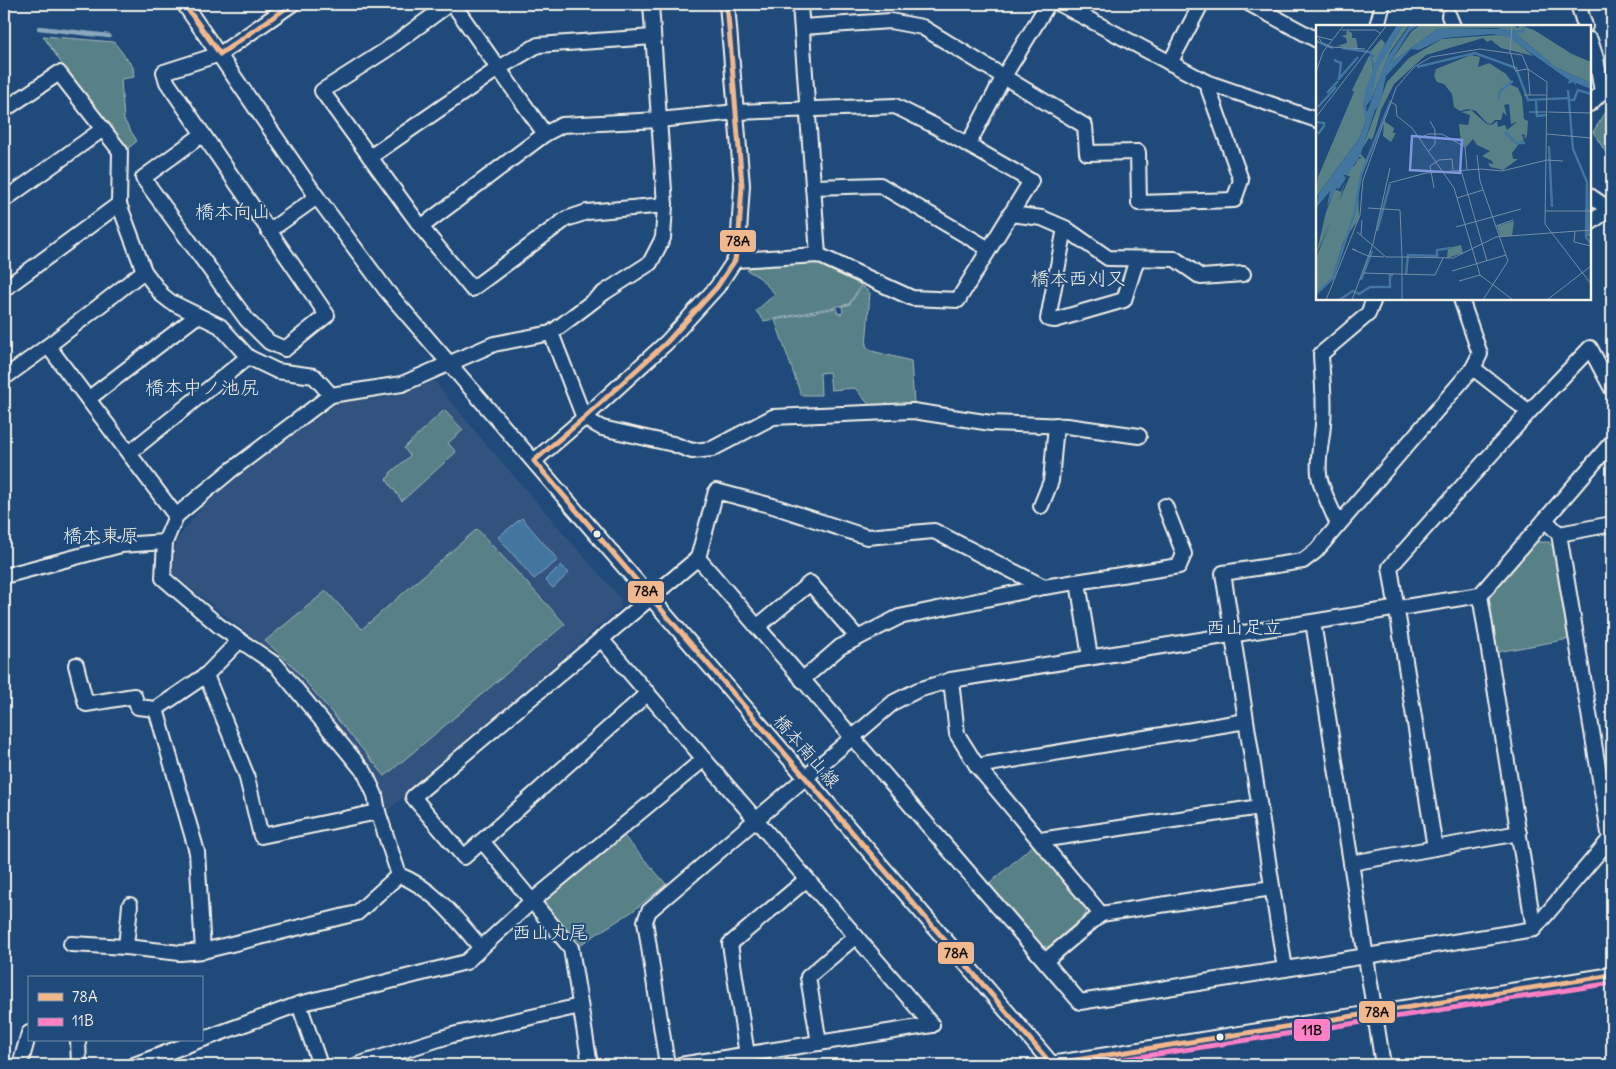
<svg xmlns="http://www.w3.org/2000/svg" width="1616" height="1069" viewBox="0 0 1616 1069" font-family="Delius,'Klee One',sans-serif">
  <style>
    .built { fill: #33537e }
    .green { fill: #588087; stroke: #a6b8b8 }
    .water { fill: #42769f; stroke: #89a7bc }
    .lines { fill: none; stroke-linecap: round; stroke-linejoin: round }
    .stream { stroke: #89a7bc; stroke-width: 4.5 }
    .minor-casing { stroke: #f4f1e8; stroke-width: 18 }
    .minor { stroke: #1f4a7a; stroke-width: 14 }
    .bus-1-casing { stroke: #1f4a7a; stroke-width: 9 }
    .bus-2-casing { stroke: #1f4a7a; stroke-width: 9 }
    .bus-1 { stroke: #f1b78d; stroke-width: 5 }
    .bus-2 { stroke: #ff80c5; stroke-width: 5 }
    .bus-dot { fill: #f4f1e8; stroke: #1f4a7a; stroke-width: 2 }
    .labels { text-anchor: middle; dominant-baseline: central; stroke-width: 4; stroke-linejoin: round; paint-order: stroke }
    .street-label { font-size: 18px; fill: #f4f1e8; stroke: #1f4a7a }
    .neighbourhood-label { font-size: 19px; fill: #f4f1e8; stroke: #1f4a7a }
    .inset-river { fill: none; stroke: #42769f; stroke-width: 2.5 }
    .inset-road { fill: none; stroke: #748da6; stroke-width: 1 }
    .view { fill: #7e97df; fill-opacity: 0.15; stroke: #7e97df; stroke-width: 2.5 }
    .inset-edge { fill: none; stroke: #f4f1e8; stroke-width: 2.5 }
    .line-badge { stroke: #1f4a7a; stroke-width: 2 }
    .pale-badge-label { font-size: 14px; text-anchor: middle; font-weight: bold; fill: #111 }
  </style>
  <rect width="100%" height="100%" fill="#1f4a7a"/>
  <filter id="ink" filterUnits="userSpaceOnUse"><feTurbulence type="fractalNoise" baseFrequency=".02" numOctaves="2"/><feDisplacementMap in="SourceGraphic" scale="10" xChannelSelector="R" yChannelSelector="G"/><feConvolveMatrix kernelMatrix="1 2 1 2 8 2 1 2 1" color-interpolation-filters="sRGB"/></filter>
  <g filter="url(#ink)">
    <path class="built" d="M 427,382 L 435,382 L 480,437 L 620,598 L 621,607 L 385,813 L 382,790 L 375,773 L 288,665 L 170,572 L 176,541 L 201,508 L 250,467 L 339,402 L 404,394 Z"/>
    <g class="green">
      <path d="M 43,36 L 114,42 L 133,67 L 134,77 L 121,79 L 124,120 L 137,141 L 126,150 L 64,67 Z"/>
      <path d="M 1612,103 L 1612,162 L 1593,132 Z"/>
      <path d="M 815,263 L 861,285 L 849,304 L 764,321 L 756,311 L 775,294 L 760,278 L 747,270 L 751,267 Z"/>
      <path d="M 862,286 L 870,293 L 866,346 L 872,351 L 911,361 L 914,404 L 871,407 L 855,388 L 831,390 L 829,372 L 820,373 L 821,395 L 801,395 L 775,320 L 836,308 L 837,312 L 841,314 L 843,312 L 842,306 L 849,305 Z"/>
      <path d="M 444,410 L 463,430 L 448,443 L 456,452 L 402,501 L 386,479 L 390,476 L 390,473 L 410,456 L 404,448 Z"/>
      <path d="M 477,529 L 565,624 L 385,776 L 290,663 L 265,641 L 326,591 L 362,629 Z"/>
      <path d="M 1533,542 L 1549,542 L 1555,550 L 1569,639 L 1497,652 L 1489,603 L 1489,592 Z"/>
      <path d="M 622,834 L 666,884 L 633,911 L 578,946 L 546,908 L 546,899 Z"/>
      <path d="M 1033,845 L 1087,906 L 1086,914 L 1049,947 L 1039,946 L 988,885 Z"/>
    </g>
    <g class="water">
      <path d="M 522,518 L 558,560 L 534,579 L 498,537 Z"/>
      <path d="M 561,565 L 569,573 L 553,588 L 545,580 Z"/>
    </g>
    <g class="lines">
      <path class="stream" d="M 39,28 L 109,36"/>
      <defs>
        <g id="minor">
          <path d="M 184,4 L 317,197 L 386,290 L 1053,1065"/>
          <path d="M 449,4 L 386,50 L 322,91 L 421,227 L 472,289 L 566,219 L 587,212 L 665,205"/>
          <path d="M 453,4 L 545,134"/>
          <path d="M 800,4 L 818,255"/>
          <path d="M 1060,4 L 1206,82 L 1317,120"/>
          <path d="M 1250,4 L 1317,40"/>
          <path d="M 1578,4 L 1585,26"/>
          <path d="M 1449,16 L 1453,26"/>
          <path d="M 1377,26 L 1383,4"/>
          <path d="M 802,27 L 890,21 L 922,27 L 1085,126 L 1087,153 L 1138,152 L 1139,203 L 1234,200 L 1241,180 L 1206,82"/>
          <path d="M 1590,40 L 1596,58 L 1602,92 L 1590,104"/>
          <path d="M 1170,63 L 1201,4"/>
          <path d="M 4,110 L 59,73 L 120,151 L 119,204 L 144,271 L 162,295 L 171,302 L 220,326 L 248,357 L 277,371 L 314,376 L 331,395 L 402,384 L 494,344 L 551,333 L 605,292 L 650,263 L 663,238 L 665,205 L 651,4"/>
          <path d="M 203,134 L 143,178 L 247,320 L 269,342 L 285,349 L 327,315 L 167,82 L 164,72 L 220,54 L 292,4"/>
          <path d="M 968,145 L 1004,76 L 1048,4"/>
          <path d="M 370,157 L 499,68 L 538,45 L 653,37"/>
          <path d="M 813,187 L 880,185 L 989,249"/>
          <path d="M 1590,196 L 1612,211"/>
          <path d="M 4,200 L 103,129"/>
          <path d="M 1010,214 L 1042,218 L 1065,228 L 1108,258 L 1175,259 L 1201,277 L 1243,274"/>
          <path d="M 1590,223 L 1609,209"/>
          <path d="M 421,227 L 545,134 L 562,125 L 659,120 L 736,112 L 895,106 L 935,126 L 1031,181 L 958,300 L 912,298 L 818,255 L 735,260"/>
          <path d="M 1065,228 L 1048,319 L 1055,320 L 1124,300 L 1137,259"/>
          <path d="M 269,231 L 317,197"/>
          <path d="M 4,289 L 119,204"/>
          <path d="M 1461,299 L 1480,354 L 1473,368"/>
          <path d="M 551,333 L 584,418 L 602,428 L 673,444 L 692,451 L 712,449 L 773,417 L 913,411 L 991,423 L 1067,426 L 1139,436"/>
          <path d="M 48,346 L 176,516"/>
          <path d="M 4,375 L 8,375 L 48,346 L 144,271"/>
          <path d="M 331,395 L 230,471 L 176,516 L 165,542 L 163,578 L 219,626 L 276,665 L 365,773 L 375,795 L 378,812 L 399,875 C 435,889 457,920 481,948"/>
          <path d="M 88,399 L 197,316"/>
          <path d="M 129,453 L 248,357"/>
          <path d="M 534,461 L 584,418 L 667,342 L 717,287 L 735,260 L 739,233 L 742,185 L 727,4"/>
          <path d="M 1041,506 L 1051,481 L 1056,425"/>
          <path d="M 1545,520 L 1559,534 L 1610,839"/>
          <path d="M 1338,525 C 1333,511 1320,488 1319,474 C 1317,457 1322,441 1323,424 C 1325,401 1322,378 1321,354 L 1368,314 L 1374,299"/>
          <path d="M 1559,534 L 1612,524"/>
          <path d="M 698,558 L 1080,1002 L 1534,929 L 1610,839 L 1612,838"/>
          <path d="M 4,576 L 121,545 L 165,542"/>
          <path d="M 1078,582 L 1090,657"/>
          <path d="M 1480,595 L 1534,929"/>
          <path d="M 1313,622 L 1383,1065"/>
          <path d="M 757,627 L 810,583 L 858,638"/>
          <path d="M 601,639 L 932,1025"/>
          <path d="M 76,665 L 86,704 L 134,696 L 138,707 L 156,709 L 206,675 L 246,774 L 261,836 L 378,812"/>
          <path d="M 206,675 L 240,640"/>
          <path d="M 802,680 L 840,647 L 899,617 L 1044,587"/>
          <path d="M 951,680 L 957,734 L 977,766 L 1101,914 L 1272,888"/>
          <path d="M 648,693 L 464,857 L 413,797 L 698,558 L 716,491 L 773,506 L 867,537 L 934,531 L 1044,587 L 1179,566 L 1184,554 L 1165,506"/>
          <path d="M 156,709 L 197,852 L 203,951"/>
          <path d="M 977,766 L 1246,721"/>
          <path d="M 1040,840 L 1260,807"/>
          <path d="M 482,841 L 571,948 L 590,1065"/>
          <path d="M 1435,848 L 1390,567 L 1529,412"/>
          <path d="M 1351,863 L 1519,833"/>
          <path d="M 71,944 L 126,947 L 180,953 L 203,951 L 357,913 L 399,875"/>
          <path d="M 126,947 L 130,905"/>
          <path d="M 1045,961 L 1101,914"/>
          <path d="M 1285,969 L 1223,573 L 1303,561 L 1316,551 L 1473,368 L 1529,412 L 1590,348 L 1612,389"/>
          <path d="M 299,1004 L 320,1065"/>
          <path d="M 78,1040 L 79,1065"/>
          <path d="M 201,1040 L 299,1004 L 466,962 L 531,902 L 704,759"/>
          <path d="M 819,1043 L 808,977 L 856,936"/>
          <path d="M 747,1055 L 730,944 L 807,879"/>
          <path d="M 20,1065 L 29,1033"/>
          <path d="M 134,1065 L 200,1040"/>
          <path d="M 357,1065 L 452,1035 L 580,1006"/>
          <path d="M 667,1065 L 645,921 L 649,911 L 894,702 L 918,690 L 951,680 L 1480,595 L 1612,442"/>
          <path d="M 680,1065 L 932,1025"/>
          <path d="M 1044,1065 L 1612,975"/>
        </g>
      </defs>
      <use href="#minor" class="minor-casing"/>
      <use href="#minor" class="minor"/>
      <defs>
        <g id="bus-1">
          <path d="M 184,4 L 220,54 L 292,4"/>
          <path d="M 727,4 L 742,185 L 739,233 L 735,260 L 717,287 L 667,342 L 584,418 L 534,461 L 1051,1064 L 1612,975"/>
        </g>
        <path id="bus-2" d="M 1087,1065 L 1612,983"/>
      </defs>
      <use href="#bus-1" class="bus-1-casing"/>
      <use href="#bus-2" class="bus-2-casing"/>
      <use href="#bus-1" class="bus-1"/>
      <use href="#bus-2" class="bus-2"/>
    </g>
  </g>
  <g class="bus-dot">
    <circle cx="597" cy="534" r="4.5"/>
    <circle cx="1220" cy="1037" r="4.5"/>
  </g>
  <g class="labels">
    <g class="street-label">
      <text transform="translate(807 751) rotate(49)">橋本南山線</text>
    </g>
    <g class="neighbourhood-label">
      <text x="233" y="211">橋本向山</text>
      <text x="1078" y="278">橋本西刈又</text>
      <text x="202" y="387">橋本中ノ池尻</text>
      <text x="101" y="535">橋本東原</text>
      <text x="1244" y="627">西山足立</text>
      <text x="550" y="932">西山丸尾</text>
    </g>
  </g>
  <g transform="translate(1316 25)">
    <rect width="275" height="275" fill="#1f4a7a"/>
    <path d="M 87,0 L 93,0 L 74,27 L 55,75 L 60,46 ZM 104,0 L 195,0 L 203,3 L 203,0 L 218,5 L 256,29 L 275,37 L 275,58 L 239,42 L 197,6 L 180,3 L 122,4 L 74,38 L 95,7 ZM 31,5 L 36,8 L 36,13 L 40,13 L 42,24 L 20,21 L 31,18 L 30,13 L 25,11 L 30,10 ZM 181,10 L 194,12 L 217,31 L 185,23 L 175,15 L 171,17 L 167,13 L 110,30 L 78,59 L 65,85 L 58,110 L 51,126 L 56,115 L 53,113 L 46,124 L 71,57 L 93,33 L 126,14 ZM 65,14 L 69,18 L 59,41 L 56,35 L 57,47 L 47,80 L 50,94 L 44,112 L 0,172 L 2,152 L 38,67 L 36,65 L 53,31 L 58,32 L 54,27 ZM 155,30 L 164,32 L 162,42 L 173,38 L 190,49 L 195,56 L 193,59 L 202,63 L 206,72 L 208,94 L 212,96 L 211,111 L 208,114 L 209,110 L 206,109 L 208,118 L 205,116 L 196,128 L 197,134 L 202,134 L 187,145 L 174,142 L 172,138 L 177,139 L 176,136 L 166,131 L 174,126 L 161,120 L 157,114 L 150,122 L 145,119 L 143,99 L 152,100 L 154,90 L 145,87 L 155,85 L 171,99 L 176,100 L 181,96 L 182,102 L 189,100 L 191,105 L 201,97 L 195,99 L 193,79 L 188,80 L 191,91 L 187,87 L 185,95 L 179,95 L 175,99 L 171,98 L 160,86 L 152,84 L 144,86 L 138,82 L 136,69 L 128,59 L 121,57 L 118,51 L 120,44 ZM 68,96 L 78,103 L 77,108 L 80,108 L 75,117 L 67,111 ZM 44,128 L 50,135 L 42,163 L 43,193 L 27,218 L 15,256 L 0,269 L 0,233 L 15,196 L 0,230 L 10,187 L 19,164 L 25,167 L 30,155 L 23,176 L 34,151 L 31,151 L 34,144 L 39,140 L 34,150 L 42,134 L 46,133 L 42,131 ZM 198,196 L 196,211 L 184,211 L 181,201 ZM 145,220 L 147,228 L 131,233 L 132,223 Z" fill="#588087"/>
    <path d="M 81,0 L 87,0 L 61,45 L 55,75 L 50,81 L 51,87 L 71,33 L 94,0 L 102,0 L 93,7 L 74,38 L 122,4 L 185,4 L 197,6 L 239,42 L 275,58 L 275,64 L 260,58 L 259,61 L 258,57 L 252,59 L 253,55 L 192,12 L 177,9 L 128,13 L 103,25 L 95,24 L 70,51 L 64,80 L 59,85 L 44,131 L 31,150 L 27,150 L 30,153 L 23,164 L 20,163 L 11,182 L 14,166 L 0,183 L 3,168 L 44,112 L 50,94 L 47,83 L 49,67 L 62,30 Z" fill="#42769f"/>
    <path class="inset-river" d="M 197,6 L 207,7 L 209,0M 0,16 L 17,23M 26,23 L 54,27 L 59,44M 18,35 L 25,38 L 23,54M 101,42 L 159,28 L 200,43 L 212,75 L 254,73M 22,55 L 42,32M 252,65 L 257,124 L 271,157 L 270,212 L 275,219M 11,68 L 22,56M 182,75 L 184,66 L 197,56M 254,75 L 258,75 L 262,65 L 275,69M 220,76 L 221,91 L 230,90M 2,82 L 20,62M 0,97 L 8,98 L 8,101 L 2,109M 189,107 L 200,118 L 209,118M 233,121 L 236,182M 271,157 L 272,210 L 275,210M 61,206 L 74,159M 90,250 L 92,230 L 121,231 L 121,225 L 135,223M 45,255 L 56,226M 0,269 L 17,253 L 38,190 L 45,150 L 74,78M 23,275 L 37,266 L 43,269 L 54,262 L 74,262 L 74,250 L 77,250"/>
    <path class="inset-road" d="M 234,0 L 270,0M 26,5 L 59,5 L 64,8M 0,11 L 16,15M 3,13 L 6,18 L 14,22 L 49,24M 194,28 L 196,0M 195,29 L 199,45M 199,46 L 212,44 L 214,70M 0,47 L 7,27 L 28,0M 208,70 L 230,70M 73,76 L 80,80 L 81,91 L 96,103 L 138,163 L 164,250 L 197,275M 213,87 L 231,87M 232,87 L 275,88M 0,92 L 71,0M 231,109 L 275,113M 103,114 L 112,109 L 126,109 L 149,122 L 151,145M 112,127 L 119,119 L 119,105 L 114,96M 161,130 L 164,156 L 192,236 L 167,275M 145,145 L 171,236M 73,158 L 110,148 L 165,144 L 186,146 L 231,135 L 247,136M 118,163 L 114,141 L 123,135 L 136,134 L 137,145M 141,173 L 167,165M 52,183 L 84,185 L 86,232 L 137,233 L 180,212 L 275,205M 229,186 L 275,186M 180,201 L 197,195M 140,202 L 205,184M 41,207 L 70,232 L 86,232 L 86,275M 259,207 L 258,217 L 275,221M 45,210 L 46,195M 40,225 L 36,224 L 52,231 L 68,232M 136,246 L 190,230M 47,248 L 119,250 L 127,233M 143,256 L 164,250M 10,275 L 44,190 L 47,155 L 80,63 L 98,42 L 115,32 L 164,24 L 206,30 L 212,44 L 231,57 L 229,199 L 275,259M 36,275 L 57,219 L 74,143M 231,275 L 275,241"/>
    <path class="view" d="M 96,111 L 146,115 L 144,148 L 94,145 Z"/>
    <rect width="275" height="275" class="inset-edge"/>
  </g>
  <g class="line-badge">
    <rect x="719" y="229" width="38" height="24" rx="5" fill="#f1b78d"/>
    <rect x="627" y="580" width="38" height="24" rx="5" fill="#f1b78d"/>
    <rect x="937" y="941" width="38" height="24" rx="5" fill="#f1b78d"/>
    <rect x="1358" y="1000" width="38" height="24" rx="5" fill="#f1b78d"/>
    <rect x="1293" y="1018" width="38" height="24" rx="5" fill="#ff80c5"/>
  </g>
  <g class="pale-badge-label">
    <text x="738" y="246">78A</text>
    <text x="646" y="596">78A</text>
    <text x="956" y="958">78A</text>
    <text x="1377" y="1017">78A</text>
    <text x="1312" y="1035">11B</text>
  </g>
  <rect width="1616" height="1069" fill="none" stroke="#1f4a7a" stroke-width="20"/>
  <rect x="10" y="10" width="1596" height="1049" fill="none" stroke="#f4f1e8" stroke-width="2" filter="url(#ink)"/>
  <rect x="28" y="976" width="175" height="65" fill="#1f4a7a" stroke="#748da6"/>
  <rect x="38" y="993" width="25" height="8" fill="#f1b78d" stroke="#748da6"/>
  <text x="72" y="1002" font-size="15" fill="#f4f1e8">78A</text>
  <rect x="38" y="1018" width="25" height="8" fill="#ff80c5" stroke="#748da6"/>
  <text x="72" y="1026" font-size="15" fill="#f4f1e8">11B</text>
</svg>
